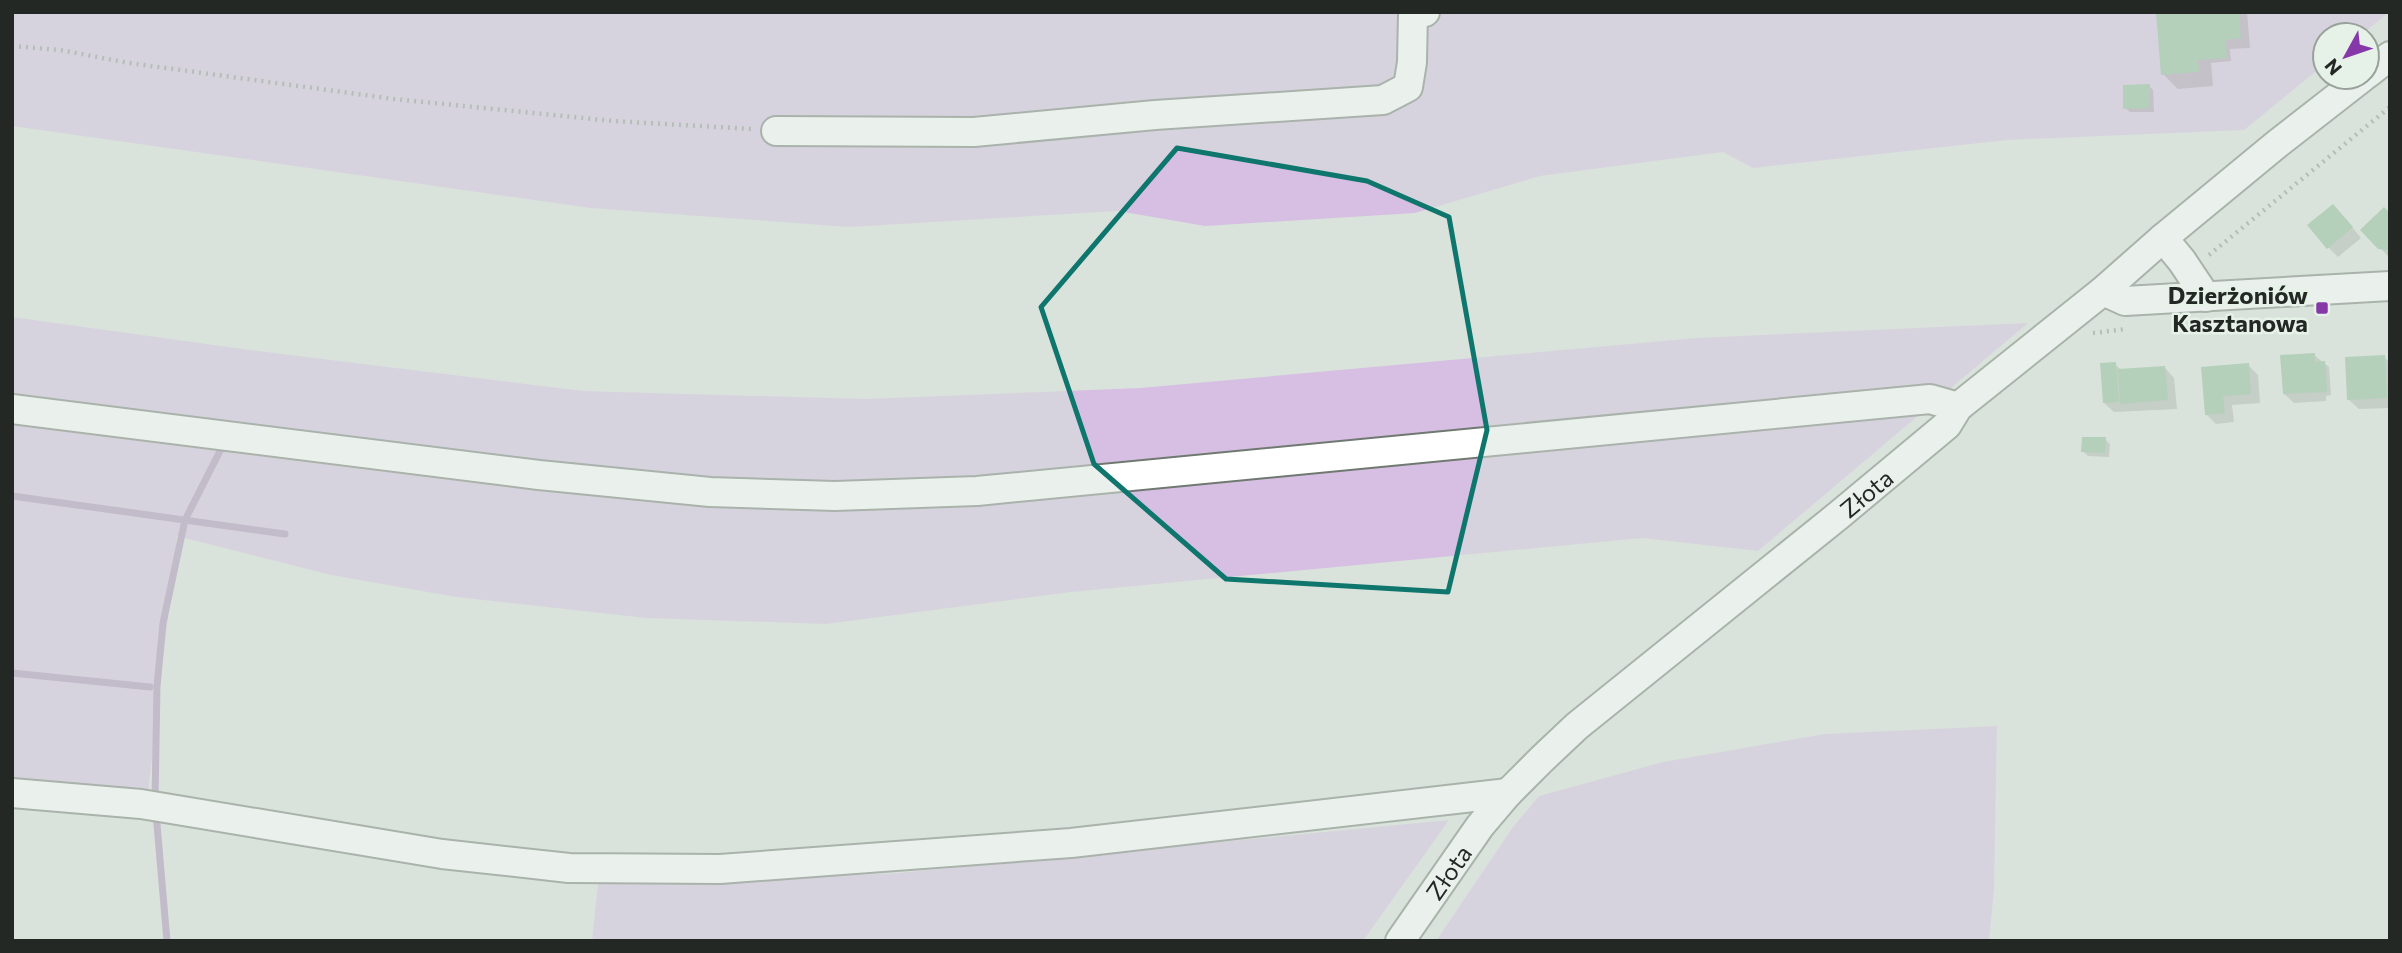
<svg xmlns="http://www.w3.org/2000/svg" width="2402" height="953" viewBox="0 0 2402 953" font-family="Commissioner,sans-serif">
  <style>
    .green { fill: #d6bfe2 }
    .shadow { fill: #0003 }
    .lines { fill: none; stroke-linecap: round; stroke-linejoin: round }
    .stream { stroke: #a789b5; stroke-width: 7 }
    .building { fill: #87b692 }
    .minor-casing { stroke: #707971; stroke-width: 32 }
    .path { stroke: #89908a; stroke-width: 4.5; stroke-dasharray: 2 5; stroke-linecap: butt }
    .minor { stroke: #fff; stroke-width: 28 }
    .marked { fill: none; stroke: #0f766e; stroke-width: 5; stroke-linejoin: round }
    .poi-dot { fill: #8638a8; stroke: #e6f1e8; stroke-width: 2.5 }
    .labels { text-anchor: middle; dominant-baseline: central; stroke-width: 5; stroke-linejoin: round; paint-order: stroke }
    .poi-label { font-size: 24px; font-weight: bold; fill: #242825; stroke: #e6f1e8; text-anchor: end }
    .street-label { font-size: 24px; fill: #242825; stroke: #e6f1e8 }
  </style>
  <rect width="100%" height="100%" fill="#d9e3db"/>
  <g class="green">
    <path d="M 12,12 L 2389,12 L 2361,35 L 2325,35 L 2325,64 L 2244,130 L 2007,140 L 1753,168 L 1723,152 L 1540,176 L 1415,213 L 1205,226 L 1118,211 L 849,227 L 590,208 L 12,126 Z"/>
    <path d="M 12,317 L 250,350 L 583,391 L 865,399 L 1140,388 L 1696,338 L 2028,323 L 1758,551 L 1642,538 L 1071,592 L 826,624 L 646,618 L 456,597 L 331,575 L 177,536 L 148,793 L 12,779 Z"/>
    <path d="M 1997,726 L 1994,890 L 1989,941 L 1436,941 L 1513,827 L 1539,796 L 1663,762 L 1825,734 Z"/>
    <path d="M 1449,820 L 1363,941 L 592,941 L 598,884 L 688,883 L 898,873 Z"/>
  </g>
  <g class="shadow">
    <path d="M 2158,12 L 2247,12 L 2250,48 L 2230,49 L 2231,61 L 2211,63 L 2213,86 L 2178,89 L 2163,74 Z"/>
    <path d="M 2149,86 L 2153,90 L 2154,112 L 2130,112 L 2125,108 Z"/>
    <path d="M 2390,215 L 2390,258 L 2362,230 Z"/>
    <path d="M 2343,216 L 2361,238 L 2338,257 L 2328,247 Z"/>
    <path d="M 2314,355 L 2329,367 L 2331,395 L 2326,396 L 2326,401 L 2294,403 L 2284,394 Z"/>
    <path d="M 2384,357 L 2390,363 L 2390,408 L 2359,409 L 2349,400 Z"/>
    <path d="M 2115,364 L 2122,371 L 2165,368 L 2174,378 L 2177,409 L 2114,412 L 2104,403 Z"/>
    <path d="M 2248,365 L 2258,375 L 2260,403 L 2232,405 L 2234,422 L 2216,424 L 2206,414 Z"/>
    <path d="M 2105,439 L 2110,444 L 2109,457 L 2088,456 L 2083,451 Z"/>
  </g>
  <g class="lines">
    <g class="stream">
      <path d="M 12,496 L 285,534"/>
      <path d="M 12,673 L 150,687"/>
      <path d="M 155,801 L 157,686 L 163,623 L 185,520 L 221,449"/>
      <path d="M 156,813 L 167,941"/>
    </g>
  </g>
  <g class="building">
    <path d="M 2156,12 L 2239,12 L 2241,38 L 2226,40 L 2227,58 L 2198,60 L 2199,72 L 2161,75 Z"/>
    <path d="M 2150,84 L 2150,108 L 2123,109 L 2123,85 Z"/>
    <path d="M 2333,204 L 2353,227 L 2327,249 L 2307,225 Z"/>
    <path d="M 2384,207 L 2390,213 L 2390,250 L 2378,249 L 2360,230 Z"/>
    <path d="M 2315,353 L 2315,362 L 2325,361 L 2327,392 L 2283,394 L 2280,355 Z"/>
    <path d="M 2385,355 L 2387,398 L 2347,400 L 2345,357 Z"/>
    <path d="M 2116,362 L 2119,402 L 2103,403 L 2100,363 Z"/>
    <path d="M 2249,363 L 2251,394 L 2223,396 L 2225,413 L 2205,415 L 2201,367 Z"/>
    <path d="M 2165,366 L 2168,400 L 2120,404 L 2118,369 Z"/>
    <path d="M 2082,437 L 2106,437 L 2105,453 L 2081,452 Z"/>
  </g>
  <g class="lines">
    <defs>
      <g id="minor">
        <path d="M 2367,74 L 2390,56"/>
        <path d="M 776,131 L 974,132 L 1155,115 L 1383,100 L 1408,87 L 1412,62 L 1413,13 L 1425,12"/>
        <path d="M 2163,238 L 2182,261 L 2206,297"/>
        <path d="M 2103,291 L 2125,301 L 2390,286"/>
        <path d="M 12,409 L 539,475 L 710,492 L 835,496 L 977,491 L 1930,399 L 1958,407"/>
        <path d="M 12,793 L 141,804 L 442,854 L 569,868 L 720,869 L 1071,843 L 1508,793"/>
        <path id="s1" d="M 1400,941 L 1480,826 L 1508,793 L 1542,759 L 1577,726 L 1839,515 L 1947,425 L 1958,407 L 2103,291 L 2163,238 L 2277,144 L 2363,77"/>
      </g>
    </defs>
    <use href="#minor" class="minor-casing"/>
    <g class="path">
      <path d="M 12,46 L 60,50 L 129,63 L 394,99 L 613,121 L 752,129"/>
      <path d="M 2209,255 L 2390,107"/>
      <path d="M 2093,333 L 2126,329"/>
    </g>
    <use href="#minor" class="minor"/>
  </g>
  <path d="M0 0H2402V953H0ZM 1177,148 L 1367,181 L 1449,217 L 1487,430 L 1448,592 L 1226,579 L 1094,464 L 1041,307 Z" fill="#d9e3db" fill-opacity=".55" fill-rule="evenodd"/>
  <path class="marked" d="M 1177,148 L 1367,181 L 1449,217 L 1487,430 L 1448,592 L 1226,579 L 1094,464 L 1041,307 Z"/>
  <rect class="poi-dot" x="2315" y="301" width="14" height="14" rx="3.5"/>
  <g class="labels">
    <g class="poi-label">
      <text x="2308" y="294">Dzierżoniów<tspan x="2308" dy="28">Kasztanowa</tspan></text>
    </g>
    <g class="street-label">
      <text stroke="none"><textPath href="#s1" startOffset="651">Złota</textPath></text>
      <text stroke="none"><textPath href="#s1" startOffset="84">Złota</textPath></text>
    </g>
  </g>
  <rect width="2402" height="953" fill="none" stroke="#242825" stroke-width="28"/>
  <g transform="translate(2346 56) rotate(230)"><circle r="33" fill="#e6f1e8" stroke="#98a19a" stroke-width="2"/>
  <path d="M0-5L12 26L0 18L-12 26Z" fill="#8638a8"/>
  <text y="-10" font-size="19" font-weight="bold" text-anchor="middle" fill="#242825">N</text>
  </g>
</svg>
